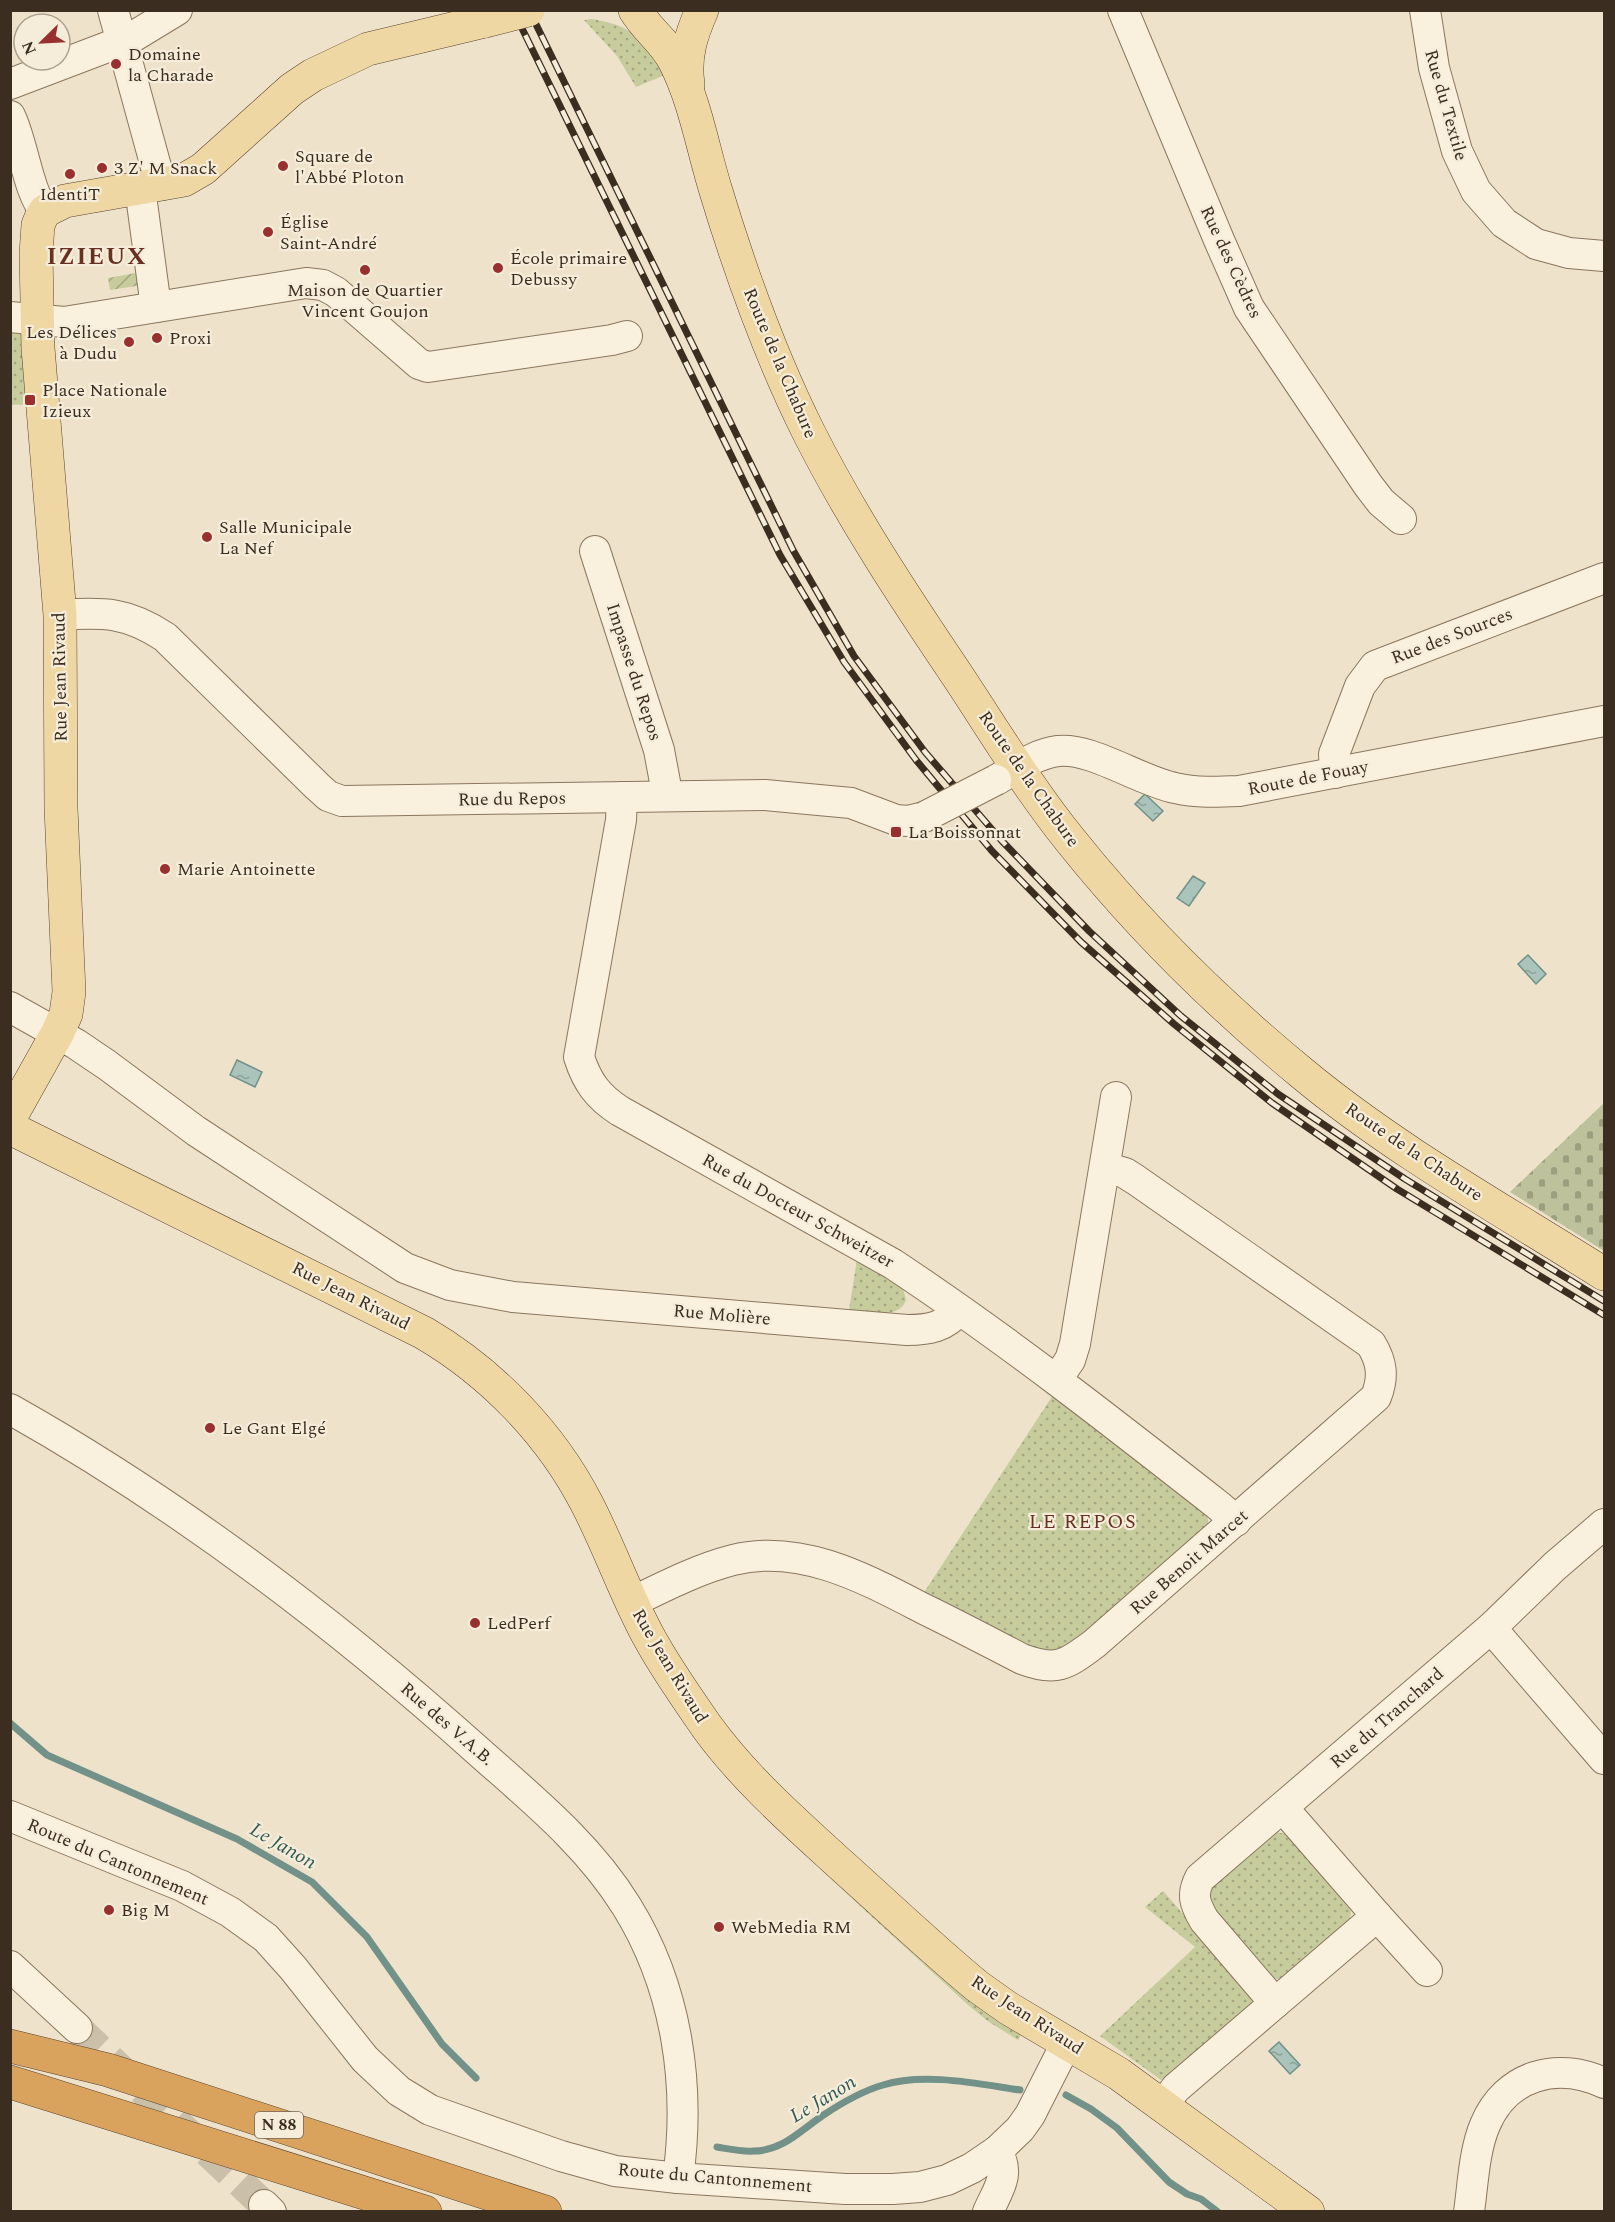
<svg xmlns="http://www.w3.org/2000/svg" width="1615" height="2222" viewBox="0 0 1615 2222" font-family="Spectral,serif">
  <style>
    .grass { fill: url(#grass-dots) }
    .cemetery { fill: url(#cemetery-stones) }
    .garden { fill: url(#garden-furrows) }
    .water { fill: url(#water-ripples); stroke: #719189; stroke-width: 1.5 }
    .lines { fill: none; stroke-linecap: round; stroke-linejoin: round }
    .stream { stroke: #719189; stroke-width: 7 }
    .minor-tunnel { stroke: #cabfa8; stroke-width: 30; stroke-dasharray: 30 15; stroke-linecap: butt }
    .minor-casing { stroke: #8a765e; stroke-width: 32 }
    .major-casing { stroke: #594432; stroke-width: 34 }
    .highway-casing { stroke: #594432; stroke-width: 34 }
    .minor { stroke: #f9f0dd; stroke-width: 30 }
    .major { stroke: #efd7a4; stroke-width: 33 }
    .highway { stroke: #d9a35e; stroke-width: 33 }
    .rail-casing { stroke: #3b2e21; stroke-width: 7 }
    .rail { stroke: #f5edd9; stroke-width: 4.5; stroke-dasharray: 14; stroke-linecap: butt }
    .minor-bridge-casing { stroke: #8a765e; stroke-width: 32; stroke-linecap: butt }
    .major-bridge-casing { stroke: #594432; stroke-width: 34; stroke-linecap: butt }
    .minor-bridge { stroke: #f9f0dd; stroke-width: 30 }
    .major-bridge { stroke: #efd7a4; stroke-width: 33 }
    .poi-dot { fill: #983030; stroke: #f5edd9; stroke-width: 2 }
    .labels { text-anchor: middle; dominant-baseline: central; stroke-width: 4.5; stroke-linejoin: round; paint-order: stroke }
    .shield { fill: #f5edd9; stroke: #736758; stroke-width: 1.5 }
    .shield-label { font-size: 16px; font-weight: bold; fill: #3b2e21 }
    .poi-label { font-size: 18px; fill: #3b2e21; stroke: #f5edd9; text-anchor: start }
    .street-label { font-size: 18px; fill: #3b2e21; stroke: #f5edd9 }
    .neighbourhood-label { font-size: 20px; letter-spacing: 1.5px; fill: #673022; stroke: #f5edd9 }
    .water-label { font-size: 20px; font-style: italic; fill: #315b58; stroke: #f5edd9 }
    .district-label { font-size: 24px; font-weight: bold; letter-spacing: 1.5px; fill: #673022; stroke: #f5edd9 }
  </style>
  <defs>
    <pattern id="grass-dots" width="8" height="8" patternUnits="userSpaceOnUse" patternTransform="scale(1.5)"><rect width="8" height="8" fill="#c7cc9d"/><path d="M2 2h.1M6 6h.1" fill="none" stroke="#a3a680" stroke-width="1.8" stroke-linecap="round"/></pattern>
    <pattern id="cemetery-stones" width="16" height="16" patternUnits="userSpaceOnUse" patternTransform="scale(1.5)"><rect width="16" height="16" fill="#bdc29c"/><path d="M2 7V4a2 2 0 0 1 4 0v3zM10 15v-3a2 2 0 0 1 4 0v3z" fill="#9b9e7f"/></pattern>
    <pattern id="garden-furrows" width="10" height="10" patternUnits="userSpaceOnUse" patternTransform="scale(1.5)"><rect width="10" height="10" fill="#c7cc9d"/><path d="M-1 1l2-2M0 10L10 0M9 11l2-2" fill="none" stroke="#a3a680"/></pattern>
    <pattern id="water-ripples" width="26" height="14" patternUnits="userSpaceOnUse" patternTransform="scale(1.5)"><rect width="26" height="14" fill="#aac3bb"/><path d="M2 4q2-2 4 0t4 0M15 11q2-2 4 0t4 0" fill="none" stroke="#8c9f98"/></pattern>
  </defs>
  <rect width="100%" height="100%" fill="#eee3ca"/>
  <g class="grass">
    <path d="M 591,19 C 634,25 643,40 665,75 L 636,87 L 617,56 L 584,20 Z"/>
    <path d="M 24,324 L 28,404 L 11,405 L 11,325 Z"/>
    <path d="M 857,1259 L 903,1288 L 906,1300 C 899,1321 866,1311 849,1310 Z"/>
    <path d="M 1053,1395 L 1204,1510 L 1208,1518 L 1208,1527 L 1074,1647 L 1040,1653 L 923,1594 Z"/>
    <path d="M 651,1673 L 996,2019 L 1021,2035 L 1018,2040 L 989,2022 L 968,2005 C 928,1968 887,1931 847,1894 C 771,1824 705,1761 651,1673 Z"/>
    <path d="M 1274,1832 L 1288,1834 L 1351,1911 L 1350,1921 L 1283,1979 L 1275,1979 L 1272,1976 L 1209,1904 L 1206,1890 Z"/>
    <path d="M 1163,1891 L 1248,1988 L 1254,1999 L 1253,2003 L 1164,2080 L 1161,2080 L 1100,2036 L 1195,1947 L 1145,1907 Z"/>
  </g>
  <path class="cemetery" d="M 1604,1103 L 1604,1251 L 1510,1192 Z"/>
  <path class="garden" d="M 141,272 L 143,285 L 110,290 L 108,278 Z"/>
  <g class="water">
    <path d="M 1145,794 L 1163,811 L 1153,821 L 1135,804 Z"/>
    <path d="M 1193,876 L 1205,883 L 1189,906 L 1177,898 Z"/>
    <path d="M 1528,955 L 1546,974 L 1536,984 L 1518,964 Z"/>
    <path d="M 237,1060 L 262,1072 L 255,1087 L 230,1075 Z"/>
    <path d="M 1279,2042 L 1300,2065 L 1290,2074 L 1269,2051 Z"/>
  </g>
  <g class="lines">
    <g class="stream">
      <path d="M 10,1723 L 47,1755 L 237,1839 L 312,1882 L 367,1937 L 442,2044 L 476,2078"/>
      <path d="M 1066,2095 L 1091,2109 L 1117,2128 L 1169,2182 L 1187,2194 L 1201,2199 L 1218,2212"/>
      <path d="M 717,2147 C 729,2149 742,2152 754,2151 C 782,2151 800,2131 822,2116 C 840,2104 862,2091 883,2085 C 924,2072 979,2084 1020,2090"/>
    </g>
    <path class="minor-tunnel" d="M 77,2028 L 264,2205"/>
    <defs>
      <g id="minor">
        <path d="M 113,10 L 161,185"/>
        <path d="M 1123,10 L 1219,240 L 1249,308 L 1368,485 L 1381,502 L 1401,519"/>
        <path d="M 1425,10 L 1434,68 L 1457,151 L 1476,191 L 1504,223 L 1536,244 L 1569,253 L 1604,256"/>
        <path d="M 10,84 L 131,38 L 177,10"/>
        <path d="M 10,116 C 23,142 28,193 45,211"/>
        <path d="M 140,188 L 156,307"/>
        <path d="M 10,317 L 64,322 L 306,283 L 323,285 L 336,292 L 419,364 L 428,367 L 612,340 L 627,336"/>
        <path d="M 595,551 L 659,750 L 665,782 L 665,796"/>
        <path d="M 60,615 C 104,612 127,612 165,637 L 317,786 L 328,796 L 342,801 L 765,795 L 851,803 L 896,820 L 908,821 L 924,817"/>
        <path d="M 1335,773 L 1334,754 L 1360,686 L 1375,666 L 1604,578"/>
        <path d="M 996,780 C 1016,769 1034,754 1058,751 C 1091,747 1140,781 1175,788 C 1196,793 1218,792 1239,791 L 1604,721"/>
        <path d="M 622,797 L 621,820 L 579,1057 C 587,1082 598,1097 620,1111 L 893,1264 C 1006,1339 1112,1422 1219,1506 L 1236,1521"/>
        <path d="M 10,1007 L 76,1044 L 107,1065 L 196,1131 L 405,1268 L 450,1285 L 513,1297 L 907,1330 C 929,1330 945,1327 959,1310"/>
        <path d="M 1057,1379 L 1070,1360 L 1075,1344 L 1116,1097"/>
        <path d="M 10,1409 C 177,1503 335,1623 478,1751 C 532,1799 589,1845 627,1907 C 677,1988 691,2085 678,2178"/>
        <path d="M 632,1602 C 665,1586 698,1569 733,1560 C 801,1543 866,1579 924,1609 C 957,1625 989,1642 1022,1659 C 1056,1672 1066,1665 1094,1644 L 1376,1397 C 1384,1377 1382,1362 1371,1344 L 1136,1180 L 1125,1173 L 1105,1167"/>
        <path d="M 1491,1628 L 1604,1759"/>
        <path d="M 10,1816 L 182,1886 L 230,1912 L 266,1938 L 293,1968 L 365,2059 L 399,2091 L 430,2110 L 561,2156 L 615,2171 L 678,2178 L 845,2189 L 893,2189 L 920,2187 L 947,2180 L 972,2168 L 997,2151 L 1020,2129 L 1030,2115 L 1067,2042"/>
        <path d="M 1377,1916 L 1427,1971"/>
        <path d="M 10,1966 L 77,2028"/>
        <path d="M 1275,2003 L 1204,1920 C 1195,1904 1191,1895 1200,1878 L 1491,1628 L 1555,1566 L 1604,1524"/>
        <path d="M 1162,2106 L 1176,2088 L 1377,1916 L 1283,1808"/>
        <path d="M 264,2205 L 271,2212"/>
        <path d="M 988,2212 C 998,2189 1011,2175 997,2151"/>
        <path d="M 1469,2212 C 1473,2184 1474,2151 1485,2125 C 1506,2075 1557,2061 1604,2083"/>
      </g>
      <g id="major">
        <path d="M 635,10 C 647,30 665,41 675,62 C 695,102 702,145 715,188 C 740,271 770,355 809,433 C 851,516 903,595 955,672 C 993,729 1028,788 1071,841 C 1139,926 1219,1005 1303,1074 C 1396,1151 1503,1210 1604,1274"/>
        <path d="M 688,84 C 684,57 691,35 702,10"/>
        <path d="M 10,1118 L 58,1032 L 66,1014 L 69,992 L 61,808 L 60,615 L 38,348 L 36,254 L 38,225 L 41,218 L 45,211 L 65,201 L 184,180 L 203,169 L 292,89 L 313,75 L 368,49 L 485,21"/>
        <path d="M 10,1128 L 424,1333 C 492,1373 551,1434 587,1504 C 610,1548 626,1596 650,1639 C 667,1670 687,1698 707,1727 C 744,1778 792,1820 839,1863 C 885,1904 930,1947 977,1986 L 1008,2008 L 1119,2074 L 1308,2212"/>
      </g>
      <g id="highway">
        <path d="M 10,2046 L 108,2070 L 545,2212"/>
        <path d="M 10,2082 L 425,2212"/>
      </g>
    </defs>
    <use href="#minor" class="minor-casing"/>
    <use href="#major" class="major-casing"/>
    <use href="#highway" class="highway-casing"/>
    <use href="#minor" class="minor"/>
    <use href="#major" class="major"/>
    <use href="#highway" class="highway"/>
    <defs>
      <g id="rail">
        <path d="M 513,10 L 780,555 L 844,662 L 916,760 L 992,851 L 1081,942 L 1174,1024 L 1272,1103 L 1397,1189 L 1604,1315"/>
        <path d="M 529,10 L 793,550 L 854,656 L 925,752 L 1002,841 L 1089,931 L 1181,1016 L 1278,1094 L 1405,1179 L 1604,1301"/>
      </g>
    </defs>
    <use href="#rail" class="rail-casing"/>
    <use href="#rail" class="rail"/>
    <defs>
      <path id="minor-bridge" d="M 924,817 L 996,780"/>
      <path id="major-bridge" d="M 485,21 L 528,10"/>
    </defs>
    <use href="#minor-bridge" class="minor-bridge-casing"/>
    <use href="#major-bridge" class="major-bridge-casing"/>
    <use href="#minor-bridge" class="minor-bridge"/>
    <use href="#major-bridge" class="major-bridge"/>
  </g>
  <g class="poi-dot">
    <circle cx="116" cy="64" r="6"/>
    <circle cx="283" cy="166" r="6"/>
    <circle cx="102" cy="168" r="6"/>
    <circle cx="70" cy="174" r="6"/>
    <circle cx="268" cy="232" r="6"/>
    <circle cx="498" cy="268" r="6"/>
    <circle cx="365" cy="270" r="6"/>
    <circle cx="157" cy="338" r="6"/>
    <circle cx="129" cy="342" r="6"/>
    <rect x="24" y="394" width="12" height="12" rx="3"/>
    <circle cx="207" cy="537" r="6"/>
    <rect x="890" y="826" width="12" height="12" rx="3"/>
    <circle cx="165" cy="869" r="6"/>
    <circle cx="210" cy="1428" r="6"/>
    <circle cx="475" cy="1623" r="6"/>
    <circle cx="109" cy="1910" r="6"/>
    <circle cx="719" cy="1927" r="6"/>
  </g>
  <g class="labels">
    <rect class="shield" x="255" y="2112" width="48" height="26" rx="4.5"/>
    <g class="shield-label">
      <text x="279" y="2125">N 88</text>
    </g>
    <g class="poi-label">
      <text x="128" y="54">Domaine<tspan x="128" dy="21">la Charade</tspan></text>
      <text x="295" y="156">Square de<tspan x="295" dy="21">l'Abbé Ploton</tspan></text>
      <text x="114" y="168">3 Z' M Snack</text>
      <text x="70" y="194" text-anchor="middle">IdentiT</text>
      <text x="280" y="222">Église<tspan x="280" dy="21">Saint-André</tspan></text>
      <text x="510" y="258">École primaire<tspan x="510" dy="21">Debussy</tspan></text>
      <text x="365" y="290" text-anchor="middle">Maison de Quartier<tspan x="365" dy="21">Vincent Goujon</tspan></text>
      <text x="117" y="332" text-anchor="end">Les Délices<tspan x="117" dy="21">à Dudu</tspan></text>
      <text x="169" y="338">Proxi</text>
      <text x="42" y="390">Place Nationale<tspan x="42" dy="21">Izieux</tspan></text>
      <text x="219" y="527">Salle Municipale<tspan x="219" dy="21">La Nef</tspan></text>
      <text x="908" y="832">La Boissonnat</text>
      <text x="177" y="869">Marie Antoinette</text>
      <text x="222" y="1428">Le Gant Elgé</text>
      <text x="487" y="1623">LedPerf</text>
      <text x="121" y="1910">Big M</text>
      <text x="731" y="1927">WebMedia RM</text>
    </g>
    <g class="street-label">
      <text transform="translate(1446 105) rotate(74)">Rue du Textile</text>
      <text transform="translate(1231 262) rotate(65)">Rue des Cèdres</text>
      <text transform="translate(780 363) rotate(67)">Route de la Chabure</text>
      <text transform="translate(1452 636) rotate(-21)">Rue des Sources</text>
      <text transform="translate(634 672) rotate(72)">Impasse du Repos</text>
      <text transform="translate(60 677) rotate(-91)">Rue Jean Rivaud</text>
      <text transform="translate(1308 778) rotate(-11)">Route de Fouay</text>
      <text transform="translate(1029 779) rotate(55)">Route de la Chabure</text>
      <text transform="translate(512 799) rotate(-1)">Rue du Repos</text>
      <text transform="translate(1414 1152) rotate(34)">Route de la Chabure</text>
      <text transform="translate(798 1211) rotate(29)">Rue du Docteur Schweitzer</text>
      <text transform="translate(351 1296) rotate(27)">Rue Jean Rivaud</text>
      <text transform="translate(722 1315) rotate(5)">Rue Molière</text>
      <text transform="translate(1189 1562) rotate(-41)">Rue Benoit Marcet</text>
      <text transform="translate(670 1666) rotate(59)">Rue Jean Rivaud</text>
      <text transform="translate(1387 1718) rotate(-41)">Rue du Tranchard</text>
      <text transform="translate(447 1724) rotate(41)">Rue des V.A.B.</text>
      <text transform="translate(118 1862) rotate(23)">Route du Cantonnement</text>
      <text transform="translate(1027 2015) rotate(33)">Rue Jean Rivaud</text>
      <text transform="translate(715 2178) rotate(5)">Route du Cantonnement</text>
    </g>
    <g class="neighbourhood-label">
      <text x="1083" y="1522">LE REPOS</text>
    </g>
    <g class="water-label">
      <text transform="translate(283 1846) rotate(30)">Le Janon</text>
      <text transform="translate(823 2099) rotate(-31)">Le Janon</text>
    </g>
    <g class="district-label">
      <text x="97" y="257">IZIEUX</text>
    </g>
  </g>
  <rect width="1615" height="2222" fill="none" stroke="#3b2e21" stroke-width="24"/>
  <g transform="translate(42 42) rotate(246)"><circle r="28" fill="#f5edd9" stroke="#aba18f" stroke-width="1.5"/>
  <path d="M0-4.5L10 22L0 15L-10 22Z" fill="#983030"/>
  <text y="-9" font-size="16" font-weight="bold" text-anchor="middle" fill="#3b2e21">N</text>
  </g>
</svg>
